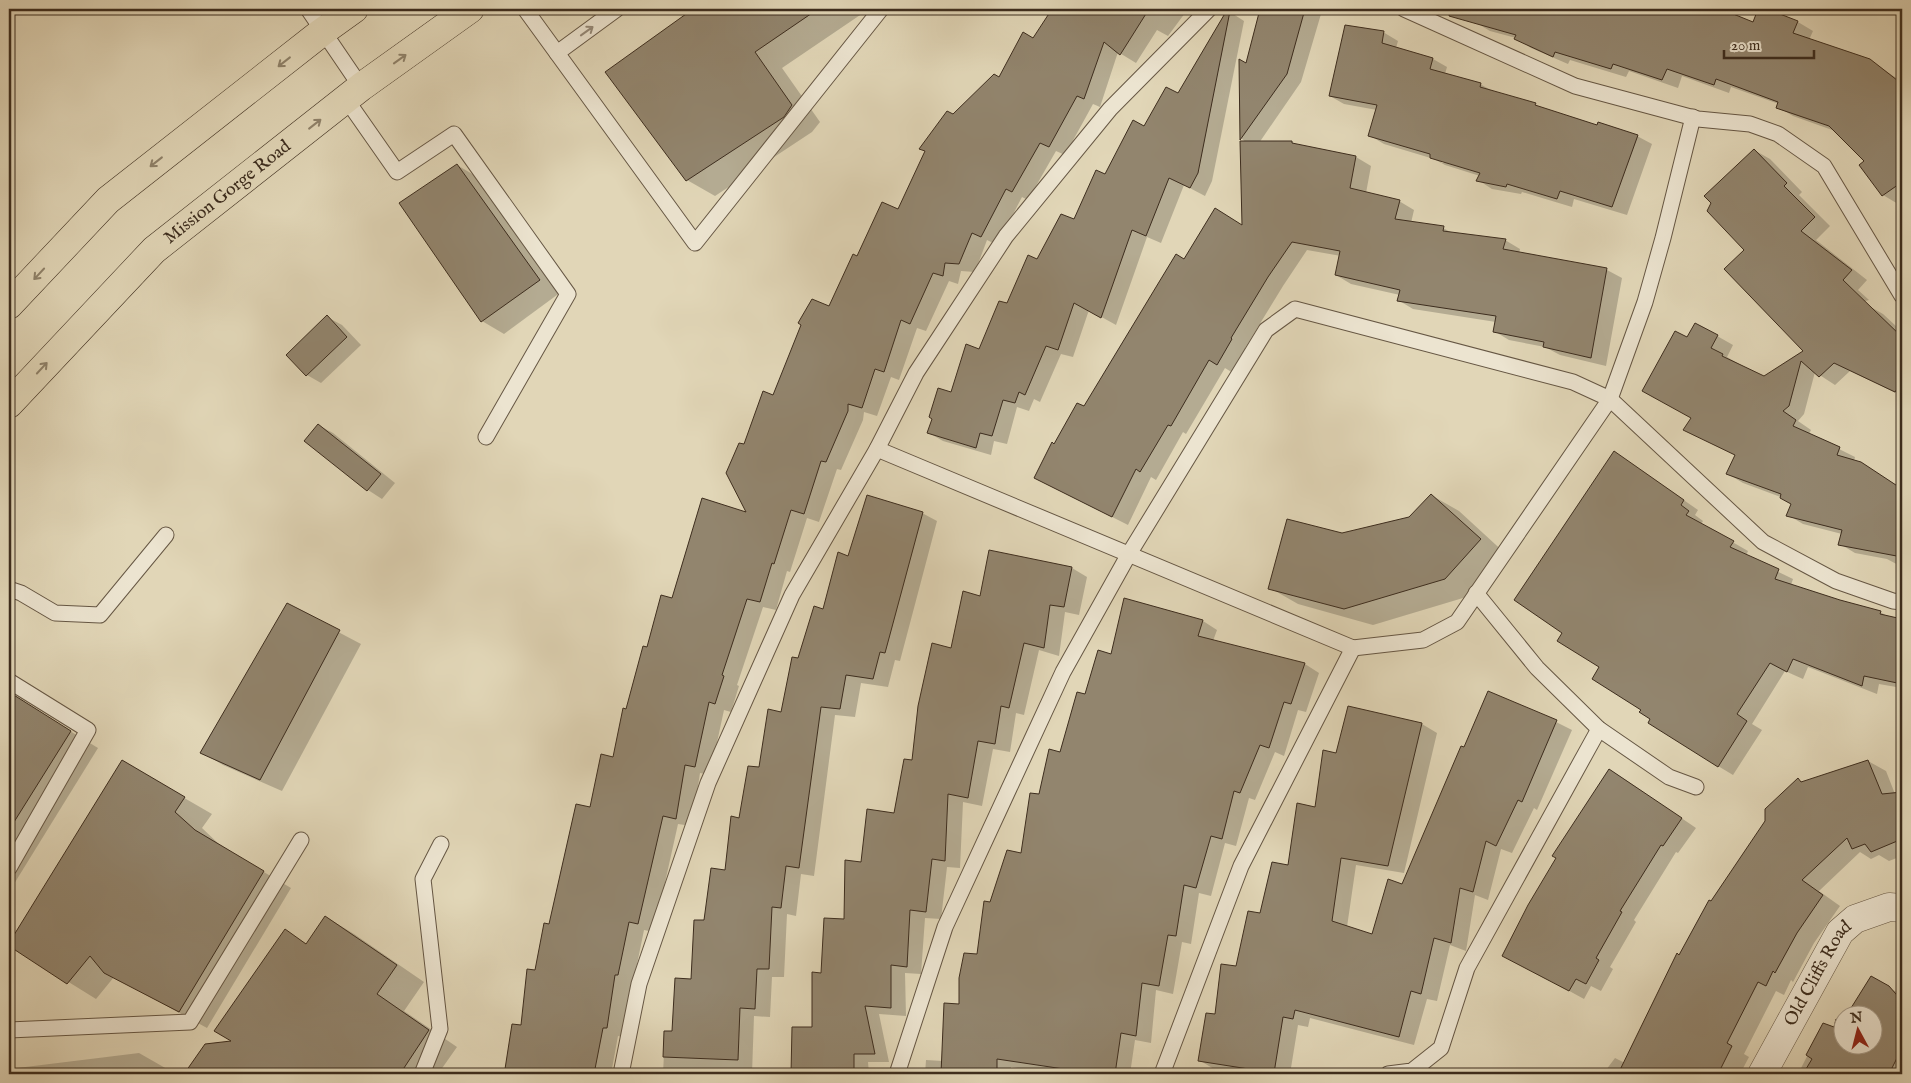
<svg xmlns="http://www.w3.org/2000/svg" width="1911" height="1083" viewBox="0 0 1911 1083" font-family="'IM FELL English',serif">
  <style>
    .shadow { fill: #0003; fill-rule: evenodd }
    .building { fill: #92856e; stroke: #3d2d1e }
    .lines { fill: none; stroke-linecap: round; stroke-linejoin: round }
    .service-casing { stroke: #665744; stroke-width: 17 }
    .minor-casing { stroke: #665744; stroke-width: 29 }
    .primary-casing { stroke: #3d2d1e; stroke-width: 29 }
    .service { stroke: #ece4d0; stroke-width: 15 }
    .minor { stroke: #ece4d0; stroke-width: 28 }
    .primary { stroke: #e1d6b7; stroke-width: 28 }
    .oneway { stroke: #948877 }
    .oneway2 { stroke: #8f826a }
    .labels { text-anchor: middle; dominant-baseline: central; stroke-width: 5; stroke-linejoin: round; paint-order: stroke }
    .street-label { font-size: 18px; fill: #3d2d1e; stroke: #ece4d0 }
  </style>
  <rect width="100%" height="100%" fill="#e1d6b7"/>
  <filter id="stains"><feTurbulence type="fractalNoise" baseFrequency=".004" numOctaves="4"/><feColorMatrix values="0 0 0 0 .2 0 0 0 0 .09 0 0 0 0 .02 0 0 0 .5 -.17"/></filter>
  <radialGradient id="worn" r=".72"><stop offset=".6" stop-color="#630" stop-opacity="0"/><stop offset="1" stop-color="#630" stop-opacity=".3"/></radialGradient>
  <g class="shadow">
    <path d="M 695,9 L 869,9 L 782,68 L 820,122 L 812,132 L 715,196 L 687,180 L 606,72 Z"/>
    <path d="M 1053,9 L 1188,9 L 1168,36 L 1157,30 L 1136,63 L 1118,52 L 1100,107 L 1093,104 L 1065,155 L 1056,151 L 1028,200 L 1022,197 L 997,245 L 987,240 L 975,272 L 961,271 L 958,284 L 949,281 L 926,331 L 917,328 L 899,380 L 891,377 L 877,416 L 864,412 L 863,420 L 841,470 L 837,469 L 819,522 L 807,518 L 790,572 L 787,571 L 776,610 L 763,607 L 737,685 L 739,686 L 731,712 L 724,710 L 710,775 L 700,773 L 692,826 L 678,824 L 654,932 L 644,930 L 633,984 L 631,983 L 622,1037 L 618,1036 L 611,1074 L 506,1074 L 513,1025 L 522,1026 L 536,971 L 550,925 L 591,809 L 614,758 L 627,710 L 648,649 L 673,600 L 749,514 L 745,446 L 773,396 L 830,307 L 858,258 L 899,211 L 954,116 L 1000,79 L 1034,39 Z"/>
    <path d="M 1261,9 L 1312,9 L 1321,14 L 1301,82 L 1259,143 L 1292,142 L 1298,146 L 1356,157 L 1371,166 L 1366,193 L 1399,201 L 1414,210 L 1411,223 L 1443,228 L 1454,234 L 1505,240 L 1520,249 L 1519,254 L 1607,270 L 1622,278 L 1606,366 L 1560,355 L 1545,347 L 1509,340 L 1494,331 L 1496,322 L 1413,309 L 1398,300 L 1400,295 L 1351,284 L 1336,275 L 1341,256 L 1307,250 L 1283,286 L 1245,348 L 1247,349 L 1233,373 L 1225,368 L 1186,434 L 1183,432 L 1156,480 L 1151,477 L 1128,525 L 1035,478 L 1055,445 L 1084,408 L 1184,260 L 1244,227 L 1247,143 L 1242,139 L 1240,62 L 1247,65 Z"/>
    <path d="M 1456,9 L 1690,9 L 1712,20 L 1716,9 L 1718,9 L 1754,24 L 1759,9 L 1763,9 L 1798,22 L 1813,31 L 1809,40 L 1870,60 L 1902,82 L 1902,201 L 1898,204 L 1883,195 L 1866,161 L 1835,131 L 1793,116 L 1778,107 L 1779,104 L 1731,87 L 1729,93 L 1682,76 L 1678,88 L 1629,71 L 1626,77 L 1570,60 L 1568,64 L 1531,48 L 1516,38 L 1490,31 L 1475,22 L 1478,15 Z"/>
    <path d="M 1230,12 L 1244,21 L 1212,181 L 1205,196 L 1184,185 L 1161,243 L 1147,237 L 1116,325 L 1089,310 L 1073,357 L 1061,354 L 1040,402 L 1034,399 L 1029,411 L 1017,407 L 1007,444 L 994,441 L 991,455 L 943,441 L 929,433 L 952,393 L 1038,261 L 1075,221 L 1105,176 L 1144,128 L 1178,94 Z"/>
    <path d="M 1383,32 L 1398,41 L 1396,48 L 1433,59 L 1447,67 L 1445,74 L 1480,84 L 1496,93 L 1598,127 L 1637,136 L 1652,144 L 1627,215 L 1574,199 L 1572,207 L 1522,192 L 1521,194 L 1492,189 L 1478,180 L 1480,176 L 1445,165 L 1434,159 L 1384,144 L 1369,135 L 1377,110 L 1344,104 L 1330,96 ZM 1438,159 L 1449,163 L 1442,163 Z"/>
    <path d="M 1754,150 L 1770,159 L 1802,192 L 1799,195 L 1830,226 L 1816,240 L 1867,280 L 1858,290 L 1869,300 L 1862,302 L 1883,314 L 1897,327 L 1900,320 L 1902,322 L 1902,396 L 1850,371 L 1835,385 L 1815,372 L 1804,414 L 1798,421 L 1811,430 L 1809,434 L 1855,457 L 1854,461 L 1877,473 L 1902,489 L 1902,567 L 1887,559 L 1855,553 L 1840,544 L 1842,534 L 1803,524 L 1788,515 L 1793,504 L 1781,497 L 1743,483 L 1728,474 L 1736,456 L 1701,438 L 1692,418 L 1688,339 L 1696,324 L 1733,345 L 1727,357 L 1764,378 L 1805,352 L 1745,250 Z"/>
    <path d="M 457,165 L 479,178 L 561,292 L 504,334 L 482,321 L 400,203 Z"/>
    <path d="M 327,317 L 342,325 L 361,345 L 321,383 L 307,375 Z"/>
    <path d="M 318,425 L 333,433 L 395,483 L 382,499 L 368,490 L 306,441 Z"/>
    <path d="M 1629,462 L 1698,510 L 1695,515 L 1703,521 L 1701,524 L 1748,551 L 1746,556 L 1793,579 L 1791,585 L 1839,601 L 1880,612 L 1891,618 L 1902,620 L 1902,688 L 1879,684 L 1877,694 L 1808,667 L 1803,679 L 1785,671 L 1752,724 L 1762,730 L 1733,775 L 1718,766 L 1652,719 L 1601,666 L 1564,633 Z"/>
    <path d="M 1431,495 L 1459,511 L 1508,556 L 1473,595 L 1373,625 L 1298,604 L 1270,588 L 1342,535 L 1410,518 Z"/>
    <path d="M 922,513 L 937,521 L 900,661 L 895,660 L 888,687 L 861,683 L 855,717 L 835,715 L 814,876 L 801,874 L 796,916 L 787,914 L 784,977 L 772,977 L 770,1017 L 754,1016 L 752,1074 L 663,1074 L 665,1032 L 673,1033 L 692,980 L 705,921 L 726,872 L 740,819 L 782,713 L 799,660 L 849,557 Z"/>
    <path d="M 1072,568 L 1087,577 L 1079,615 L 1065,612 L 1059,656 L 1039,650 L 1024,715 L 1016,713 L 1010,752 L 993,749 L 982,806 L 963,802 L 960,868 L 947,867 L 941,919 L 925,918 L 921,974 L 905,973 L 906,1016 L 879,1014 L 889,1062 L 868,1062 L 869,1074 L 753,1074 L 792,1072 L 813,1028 L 822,974 L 845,920 L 862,863 L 896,814 L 952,649 L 981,597 Z"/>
    <path d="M 1125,599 L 1203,621 L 1217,630 L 1213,641 L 1305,664 L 1319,673 L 1306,712 L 1298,710 L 1284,756 L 1275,752 L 1255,800 L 1249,798 L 1236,846 L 1225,843 L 1211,896 L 1199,893 L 1191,944 L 1182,942 L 1173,994 L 1156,990 L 1151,1043 L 1135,1040 L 1130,1074 L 1061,1074 L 1011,1067 L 1011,1074 L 925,1074 L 926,1060 L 943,1061 L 978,956 L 991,904 L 1022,854 L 1040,796 L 1085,696 L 1112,655 Z"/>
    <path d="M 287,605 L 361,644 L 282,791 L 223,765 L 201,752 Z"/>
    <path d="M 1489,693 L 1556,722 L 1572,730 L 1537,810 L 1534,808 L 1512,853 L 1501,849 L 1488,900 L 1475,895 L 1466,951 L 1450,945 L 1437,1001 L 1427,999 L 1414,1045 L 1310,1018 L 1308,1027 L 1298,1025 L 1290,1074 L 1246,1074 L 1214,1069 L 1199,1060 L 1216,1016 L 1237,968 L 1261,915 L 1289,866 L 1316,808 L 1337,755 L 1422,724 L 1437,733 L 1404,873 L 1356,865 L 1347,927 L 1373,935 L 1403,886 Z"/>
    <path d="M 9,694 L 98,748 L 9,892 Z"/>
    <path d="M 1868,761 L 1886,771 L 1895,794 L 1902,793 L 1902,856 L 1889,861 L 1879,855 L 1871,859 L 1860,852 L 1819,891 L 1840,906 L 1814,943 L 1793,982 L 1791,980 L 1784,995 L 1776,991 L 1744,1054 L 1749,1057 L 1740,1074 L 1603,1074 L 1615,1058 L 1625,1063 L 1677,955 L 1680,956 L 1711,903 L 1798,780 L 1803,782 Z"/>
    <path d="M 122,762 L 212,814 L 202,828 L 223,848 L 291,888 L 207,1028 L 114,977 L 96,999 L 9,945 Z"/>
    <path d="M 1624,779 L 1696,828 L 1678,853 L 1676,852 L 1634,920 L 1636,922 L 1610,967 L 1613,969 L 1601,991 L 1591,986 L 1584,999 L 1518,963 Z"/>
    <path d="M 326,917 L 354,934 L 424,982 L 404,1011 L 457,1047 L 438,1074 L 198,1074 L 189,1068 L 234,1041 L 285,931 L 307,944 Z"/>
    <path d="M 1871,978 L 1902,995 L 1902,1074 L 1798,1074 L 1823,1025 L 1844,1046 L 1874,1046 Z"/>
    <path d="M 139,1053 L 167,1069 L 168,1074 L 9,1074 L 9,1069 Z"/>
  </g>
  <g class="building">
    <path d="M 693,9 L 818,9 L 755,52 L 792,105 L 784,117 L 686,181 L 605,72 Z"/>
    <path d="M 1052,9 L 1149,9 L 1120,55 L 1104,42 L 1084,99 L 1077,96 L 1049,147 L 1040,143 L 1012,192 L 1006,189 L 981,237 L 972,233 L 959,264 L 945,263 L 943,276 L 933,273 L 910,324 L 901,320 L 884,372 L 875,369 L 862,408 L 848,404 L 848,411 L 826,462 L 821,461 L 804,514 L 791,510 L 774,564 L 772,563 L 760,602 L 747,599 L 722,675 L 724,676 L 715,704 L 709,702 L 695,767 L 685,765 L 676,819 L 663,816 L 638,924 L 629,922 L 618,975 L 615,975 L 607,1028 L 603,1028 L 594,1074 L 550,1074 L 505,1069 L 512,1024 L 521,1025 L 527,969 L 535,970 L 544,923 L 549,924 L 576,804 L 590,807 L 601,754 L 613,757 L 623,708 L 626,709 L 643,646 L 647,647 L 661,595 L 672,598 L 702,498 L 746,512 L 726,473 L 739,443 L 744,444 L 763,391 L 773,395 L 801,325 L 798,323 L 812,299 L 829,306 L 853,254 L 857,256 L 882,202 L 898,209 L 925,151 L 919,149 L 947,111 L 953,114 L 994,74 L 999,77 L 1023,32 L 1033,38 Z"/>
    <path d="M 1260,9 L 1305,9 L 1287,74 L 1240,140 L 1239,59 L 1246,63 Z"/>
    <path d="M 1450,9 L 1721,9 L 1753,22 L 1758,9 L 1767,9 L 1798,21 L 1793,33 L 1870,59 L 1902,84 L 1902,182 L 1882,196 L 1859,165 L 1864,161 L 1829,126 L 1776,108 L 1778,102 L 1716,79 L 1714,85 L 1667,69 L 1662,80 L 1613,64 L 1611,69 L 1555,52 L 1553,57 L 1514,39 L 1516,35 L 1449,16 Z"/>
    <path d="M 1227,10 L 1230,11 L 1198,173 L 1190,188 L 1169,178 L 1146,236 L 1132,230 L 1101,318 L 1074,303 L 1058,350 L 1046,346 L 1025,395 L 1019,392 L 1015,403 L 1003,400 L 992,436 L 980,433 L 976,448 L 927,433 L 932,419 L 929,417 L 938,388 L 951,392 L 966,344 L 979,349 L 999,301 L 1007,303 L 1028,255 L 1037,259 L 1061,214 L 1074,219 L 1096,170 L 1105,174 L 1133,120 L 1144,126 L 1166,87 L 1178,93 Z"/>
    <path d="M 1345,25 L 1384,31 L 1382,43 L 1433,58 L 1430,69 L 1481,83 L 1480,87 L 1536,103 L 1535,105 L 1597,125 L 1598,122 L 1638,135 L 1612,207 L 1560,191 L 1557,199 L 1507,184 L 1506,187 L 1476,181 L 1480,173 L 1430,158 L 1430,154 L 1368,136 L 1377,105 L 1329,96 Z"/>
    <path d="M 1240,141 L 1292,141 L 1292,143 L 1356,156 L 1350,188 L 1400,200 L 1395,219 L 1444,226 L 1443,231 L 1506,239 L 1503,249 L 1607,268 L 1591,358 L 1543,347 L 1544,342 L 1493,332 L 1496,316 L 1397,301 L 1400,290 L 1335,275 L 1340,251 L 1292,242 L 1268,277 L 1231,338 L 1232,339 L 1217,365 L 1209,360 L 1171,426 L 1168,425 L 1140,472 L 1136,469 L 1112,517 L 1034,478 L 1052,442 L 1054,444 L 1077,403 L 1084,406 L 1176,254 L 1184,259 L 1215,208 L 1242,225 Z"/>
    <path d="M 1754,149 L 1787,183 L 1784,186 L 1815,217 L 1801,231 L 1852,270 L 1843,280 L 1902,337 L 1902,381 L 1895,392 L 1834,363 L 1819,377 L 1801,361 L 1789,406 L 1783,411 L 1796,420 L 1793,426 L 1840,447 L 1837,455 L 1861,462 L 1902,489 L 1902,557 L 1838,545 L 1842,530 L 1786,516 L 1791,504 L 1780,498 L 1781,494 L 1726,474 L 1735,455 L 1683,430 L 1691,418 L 1642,391 L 1675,331 L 1687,337 L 1695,323 L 1718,335 L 1711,348 L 1723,354 L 1722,356 L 1764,376 L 1803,351 L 1724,269 L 1744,250 L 1707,211 L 1711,203 L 1704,196 Z"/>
    <path d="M 457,164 L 540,280 L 481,322 L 399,203 Z"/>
    <path d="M 327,315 L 347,337 L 306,376 L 286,355 Z"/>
    <path d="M 318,424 L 381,474 L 367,491 L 304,441 Z"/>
    <path d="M 1614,451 L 1684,500 L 1681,505 L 1689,511 L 1686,515 L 1734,541 L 1730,547 L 1779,569 L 1775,579 L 1840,600 L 1881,611 L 1880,614 L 1902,619 L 1902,684 L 1864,676 L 1862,686 L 1793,659 L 1787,672 L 1770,663 L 1737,714 L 1747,721 L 1718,767 L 1648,723 L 1650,719 L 1639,712 L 1641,710 L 1592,679 L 1599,667 L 1557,641 L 1562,633 L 1514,600 Z"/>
    <path d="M 1431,494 L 1481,539 L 1445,579 L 1344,609 L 1268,589 L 1287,519 L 1342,533 L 1409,517 Z"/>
    <path d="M 867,495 L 923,512 L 885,653 L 880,652 L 873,679 L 846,675 L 840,709 L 821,707 L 799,868 L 786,866 L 781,908 L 772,907 L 769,969 L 757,969 L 755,1009 L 740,1008 L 738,1060 L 663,1057 L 664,1031 L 672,1031 L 675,978 L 691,979 L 694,920 L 704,920 L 711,868 L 725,870 L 731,816 L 739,818 L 748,766 L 759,767 L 768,709 L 781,712 L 792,657 L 798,658 L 814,606 L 823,609 L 838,552 L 848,556 Z"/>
    <path d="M 989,550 L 1072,567 L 1064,607 L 1050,605 L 1044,648 L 1024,643 L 1009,708 L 1001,706 L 995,744 L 978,741 L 968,798 L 948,794 L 945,861 L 932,859 L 926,912 L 910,910 L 907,967 L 891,965 L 891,1008 L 865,1006 L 875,1054 L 854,1054 L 854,1074 L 791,1074 L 792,1027 L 812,1027 L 812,972 L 821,973 L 824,918 L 844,919 L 845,860 L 861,862 L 867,809 L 894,813 L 904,759 L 912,760 L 918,706 L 932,643 L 951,648 L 963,591 L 980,596 Z"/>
    <path d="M 1124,598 L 1203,620 L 1198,636 L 1305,663 L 1291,704 L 1284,702 L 1269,748 L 1260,745 L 1240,793 L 1234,791 L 1222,839 L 1211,836 L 1196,888 L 1184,885 L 1176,936 L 1168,935 L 1159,986 L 1142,983 L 1136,1036 L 1121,1033 L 1115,1074 L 1097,1074 L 997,1059 L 997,1074 L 941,1074 L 944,1003 L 959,1004 L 959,978 L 964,953 L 977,954 L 984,901 L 990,902 L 1007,850 L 1021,853 L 1030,793 L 1039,794 L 1049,749 L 1060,752 L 1077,692 L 1085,694 L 1098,650 L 1111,654 Z"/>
    <path d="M 287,603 L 340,630 L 260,780 L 200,753 Z"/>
    <path d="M 1488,691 L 1557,720 L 1522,802 L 1518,800 L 1496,846 L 1486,841 L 1473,892 L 1460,888 L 1451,943 L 1434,938 L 1421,994 L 1411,991 L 1399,1037 L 1295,1010 L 1293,1019 L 1283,1017 L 1274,1073 L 1198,1061 L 1206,1013 L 1215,1014 L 1221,964 L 1236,966 L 1248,911 L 1260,913 L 1272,862 L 1288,865 L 1297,803 L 1315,807 L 1323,750 L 1336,753 L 1348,706 L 1422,723 L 1388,866 L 1341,858 L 1332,921 L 1372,934 L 1388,879 L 1402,884 L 1461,746 L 1464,747 Z"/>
    <path d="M 9,692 L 71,731 L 9,830 Z"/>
    <path d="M 122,760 L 185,797 L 175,812 L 195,830 L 264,871 L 179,1012 L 104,973 L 90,956 L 67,984 L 9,946 L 9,943 Z"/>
    <path d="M 1868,760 L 1882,794 L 1902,792 L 1902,839 L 1871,852 L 1865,844 L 1852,849 L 1847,838 L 1802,880 L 1823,895 L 1797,933 L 1775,973 L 1773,971 L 1766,986 L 1758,982 L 1727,1043 L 1732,1046 L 1718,1074 L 1618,1074 L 1677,953 L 1679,955 L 1709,900 L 1711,901 L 1765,821 L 1765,809 L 1798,778 L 1801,782 Z"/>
    <path d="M 1609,769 L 1682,818 L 1663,846 L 1661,845 L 1620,911 L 1622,912 L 1596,958 L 1599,960 L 1586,984 L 1576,979 L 1569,991 L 1502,956 L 1528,905 L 1556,858 L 1552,856 Z"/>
    <path d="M 325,916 L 397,965 L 377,994 L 429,1030 L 400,1074 L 184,1074 L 205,1044 L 231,1041 L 214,1031 L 285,929 L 306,944 Z"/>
    <path d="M 1871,976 L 1889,986 L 1902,1001 L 1902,1048 L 1889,1074 L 1803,1074 L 1812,1059 L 1806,1055 L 1823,1023 L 1834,1027 L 1836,1019 L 1842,1022 L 1844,1020 L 1844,1046 L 1874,1046 L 1874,1016 L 1846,1016 Z"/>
  </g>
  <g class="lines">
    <defs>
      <g id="service">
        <path d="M 308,9 L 361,87"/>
        <path d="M 525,9 L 695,243 L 881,9"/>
        <path d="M 1404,9 L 1575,86 L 1698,119 L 1750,124 L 1778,134 L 1824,166 L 1902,296"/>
        <path d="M 557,53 L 617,9"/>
        <path d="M 346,99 L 397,172 L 454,134 L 568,294 L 486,437"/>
        <path d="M 877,449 L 1353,648 L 1423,640 L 1457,622 L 1610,399 L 1645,302 L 1663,238 L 1693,117"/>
        <path d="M 9,589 L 21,593 L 55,613 L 100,615 L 166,535"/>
        <path d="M 1476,593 L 1537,668 L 1599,729 L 1669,777 L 1696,787"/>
        <path d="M 9,681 L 88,730 L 9,868"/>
        <path d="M 9,1030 L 190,1022 L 301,840"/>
        <path d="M 422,1074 L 440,1029 L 423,879 L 441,844"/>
        <path d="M 621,1074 L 639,984 L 708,783 L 792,595 L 877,449 L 916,373 L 1006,236 L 1110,109 L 1209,9"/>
        <path d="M 897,1074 L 945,927 L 1063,672 L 1129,554 L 1266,330 L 1295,309 L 1573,382 L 1610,399 L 1763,542 L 1836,581 L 1893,601 L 1902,602"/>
        <path d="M 1162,1074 L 1241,866 L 1353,648"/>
        <path d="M 1388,1074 L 1412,1071 L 1441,1048 L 1467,968 L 1599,729"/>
      </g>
      <g id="minor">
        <path id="s1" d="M 1762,1074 L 1840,932 L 1855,919 L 1889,907 L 1902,908"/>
      </g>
      <g id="primary">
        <path d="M 9,305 L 108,200 L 322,32 L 354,9"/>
        <path id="s2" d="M 9,404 L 154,250 L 361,87 L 470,9"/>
      </g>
    </defs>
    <use href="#service" class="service-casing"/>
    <use href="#minor" class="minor-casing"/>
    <use href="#primary" class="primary-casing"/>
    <use href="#service" class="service"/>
    <use href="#minor" class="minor"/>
    <use href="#primary" class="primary"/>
  </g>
  <defs><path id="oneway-shaft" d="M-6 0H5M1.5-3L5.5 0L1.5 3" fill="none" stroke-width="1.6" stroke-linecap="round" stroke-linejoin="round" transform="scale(1.25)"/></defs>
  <use class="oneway" href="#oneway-shaft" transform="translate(587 31) rotate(-36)"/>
  <g class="oneway2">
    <use href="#oneway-shaft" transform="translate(400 59) rotate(-36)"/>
    <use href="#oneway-shaft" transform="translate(284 62) rotate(142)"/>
    <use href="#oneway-shaft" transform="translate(315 124) rotate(-38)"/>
    <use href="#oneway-shaft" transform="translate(156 162) rotate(142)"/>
    <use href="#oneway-shaft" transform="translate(39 274) rotate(133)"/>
    <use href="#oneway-shaft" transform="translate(42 368) rotate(-47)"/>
  </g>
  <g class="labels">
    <g class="street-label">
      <text stroke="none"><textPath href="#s2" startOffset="305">Mission Gorge Road</textPath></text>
      <text stroke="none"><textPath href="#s1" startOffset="115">Old Cliffs Road</textPath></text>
    </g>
  </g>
  <rect width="1911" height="1083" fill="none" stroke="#e1d6b7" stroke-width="30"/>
  <rect x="10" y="10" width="1891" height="1063" fill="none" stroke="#3d2d1e" stroke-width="2.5"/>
  <rect x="15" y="15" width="1881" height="1053" fill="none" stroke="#3d2d1e"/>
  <g transform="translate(1858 1030) rotate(353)"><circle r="24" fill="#ece4d0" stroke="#a69b89"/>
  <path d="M0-4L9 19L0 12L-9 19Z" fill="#8f2418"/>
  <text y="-8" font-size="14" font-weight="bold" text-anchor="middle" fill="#3d2d1e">N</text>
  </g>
  <path d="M1724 50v8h90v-8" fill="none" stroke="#3d2d1e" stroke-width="2.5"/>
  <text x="1731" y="50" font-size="15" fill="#3d2d1e" stroke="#ece4d0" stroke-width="4" paint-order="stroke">20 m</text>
  <rect width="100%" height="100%" filter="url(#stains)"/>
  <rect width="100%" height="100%" fill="url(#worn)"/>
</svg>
